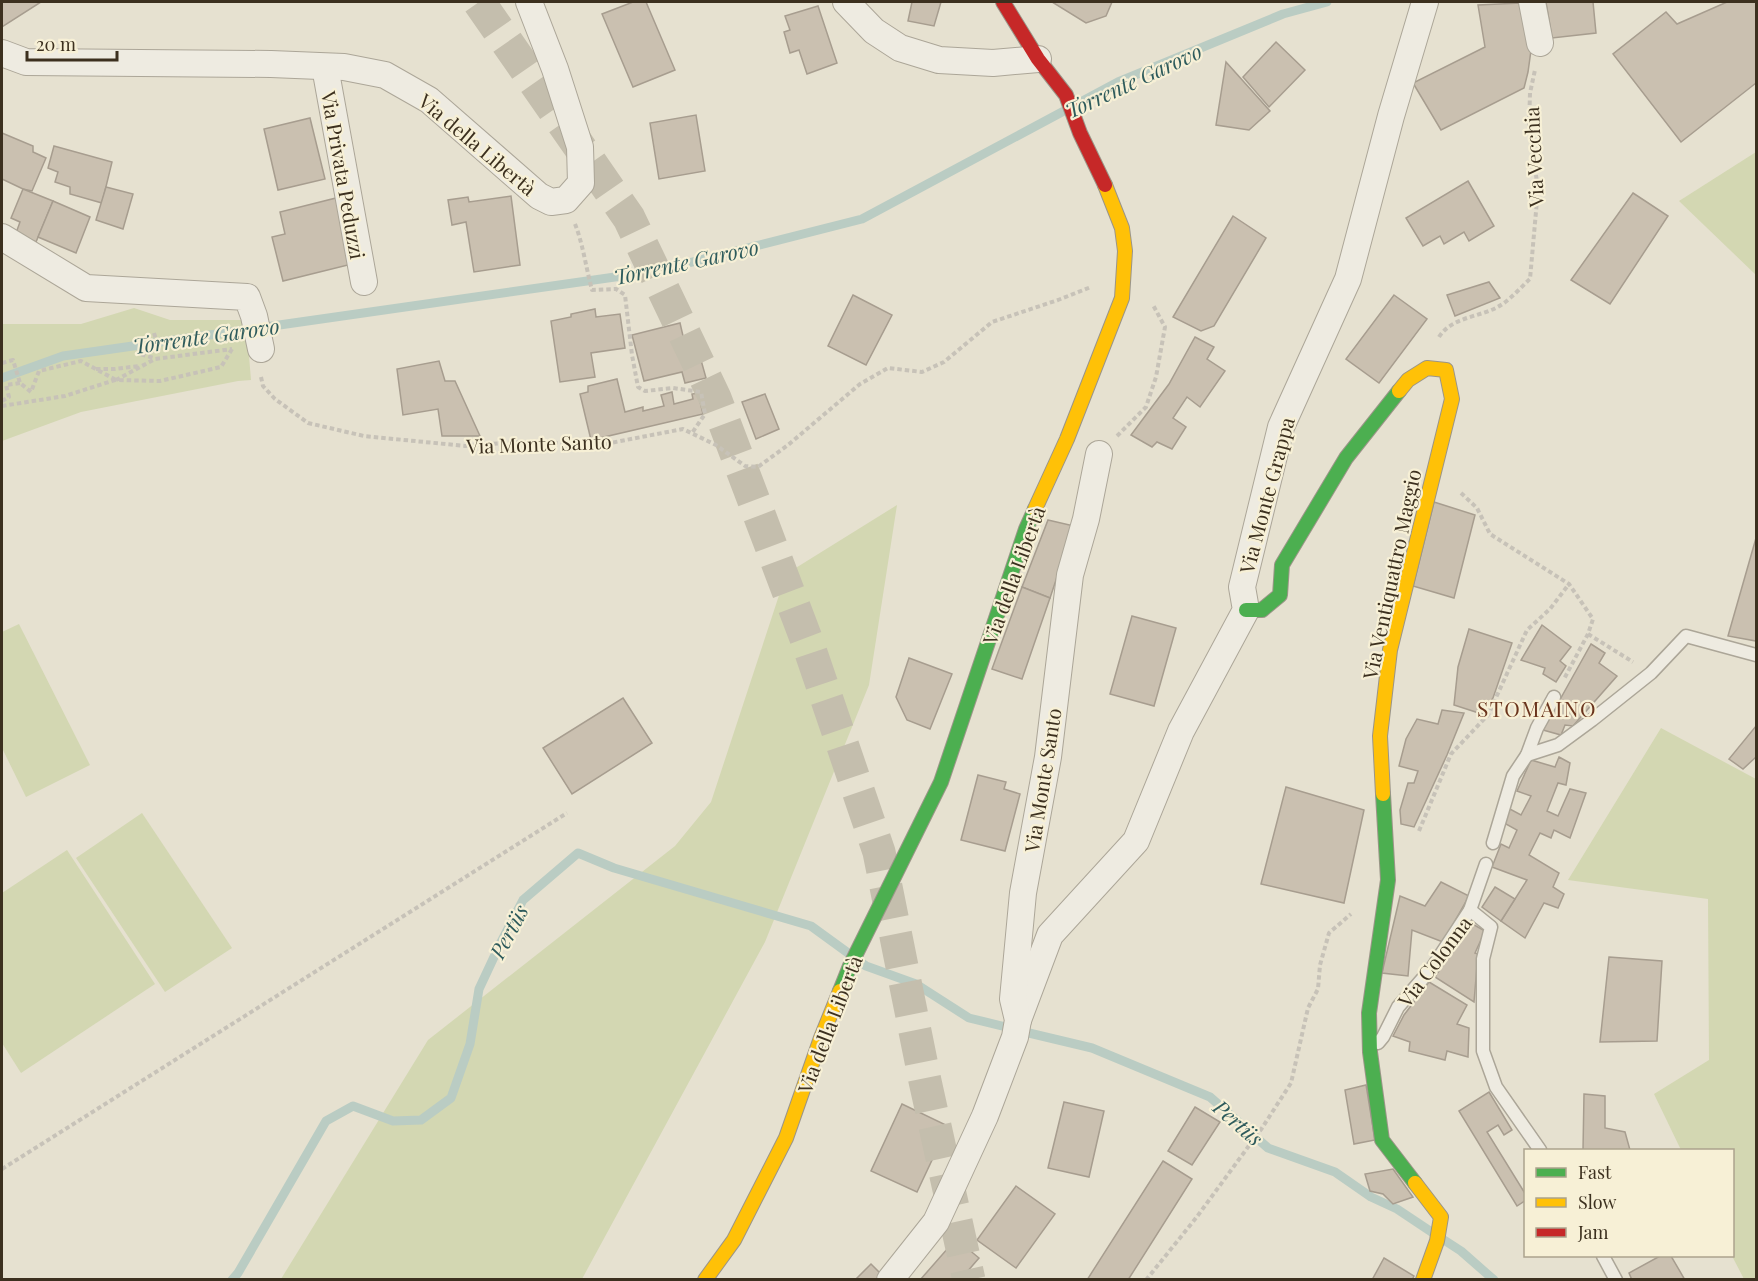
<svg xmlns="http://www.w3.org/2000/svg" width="1758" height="1281" viewBox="0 0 1758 1281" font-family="'Playfair Display',serif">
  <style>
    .green { fill: #d3d7b2 }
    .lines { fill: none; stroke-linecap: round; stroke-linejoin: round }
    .stream { stroke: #baccc3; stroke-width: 9 }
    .building { fill: #cac0b0; stroke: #a79d8f; stroke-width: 1.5 }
    .highway-tunnel { stroke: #c4bead; stroke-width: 33; stroke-dasharray: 33 16; stroke-linecap: butt }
    .lane-casing { stroke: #aca698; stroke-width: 15 }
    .street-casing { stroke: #aca698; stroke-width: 28 }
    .fast-casing { stroke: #9b9588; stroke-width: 16 }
    .slow-casing { stroke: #9b9588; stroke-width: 16 }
    .jam-casing { stroke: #9b9588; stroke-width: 16 }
    .path { stroke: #c7c2b8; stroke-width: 4; stroke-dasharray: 4.5 3; stroke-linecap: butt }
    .lane { stroke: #eeebe1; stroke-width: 12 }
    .street { stroke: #eeebe1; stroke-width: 26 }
    .fast { stroke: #4caf50; stroke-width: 14 }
    .slow { stroke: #ffc107; stroke-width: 14 }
    .jam { stroke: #c62828; stroke-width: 14 }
    .labels { text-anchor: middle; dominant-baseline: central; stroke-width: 4.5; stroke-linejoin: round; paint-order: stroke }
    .street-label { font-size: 20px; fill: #3c301f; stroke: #f7f0d6 }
    .water-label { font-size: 21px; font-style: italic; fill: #2e5b5c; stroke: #f7f0d6 }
    .neighbourhood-label { font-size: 21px; letter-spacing: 1.5px; fill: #6a341d; stroke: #f7f0d6 }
  </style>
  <rect width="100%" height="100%" fill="#e6e1d0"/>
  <g class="green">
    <path d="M 1756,152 L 1756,275 L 1679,201 Z"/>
    <path d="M 134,308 L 170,320 L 246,320 L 251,380 L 238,381 L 81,412 L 2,441 L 2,324 L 81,324 Z"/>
    <path d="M 897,505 L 869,685 L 765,942 L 582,1279 L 281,1279 L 428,1040 L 675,846 L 711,802 L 786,574 Z"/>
    <path d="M 19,624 L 90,765 L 26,797 L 2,748 L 2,632 Z"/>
    <path d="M 1661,728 L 1756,779 L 1756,1279 L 1744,1279 L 1732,1256 L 1732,1150 L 1681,1150 L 1654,1094 L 1709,1060 L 1708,899 L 1568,880 Z"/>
    <path d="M 142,813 L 232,948 L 165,992 L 76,858 Z"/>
    <path d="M 67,850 L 155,984 L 21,1073 L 2,1043 L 2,893 Z"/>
  </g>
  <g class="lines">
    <g class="stream">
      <path d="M 2,378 L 63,356 L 657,271 L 862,219 L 1118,82 L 1283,14 L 1327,2"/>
      <path d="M 1029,1033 L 1092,1048 L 1210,1097 L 1268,1148 L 1335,1172 L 1371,1197 L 1397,1209 L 1433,1233"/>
      <path d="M 1444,1240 L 1461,1251 L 1494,1280"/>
      <path d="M 232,1280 L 238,1273 L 326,1121 L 353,1106 L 393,1121 L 421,1120 L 451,1098 L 470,1044 L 479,989 L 501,942 L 523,900 L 578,853 L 614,868 L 811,926 L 866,966 L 916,984 L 969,1018 L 1006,1027"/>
    </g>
  </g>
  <g class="building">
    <path d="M 2,2 L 41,2 L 2,27 Z"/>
    <path d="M 633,2 L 646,2 L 675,70 L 633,87 L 602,14 Z"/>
    <path d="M 912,2 L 941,2 L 934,26 L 908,21 Z"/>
    <path d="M 1052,2 L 1112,2 L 1106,16 L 1086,23 Z"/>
    <path d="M 1546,2 L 1593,2 L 1596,33 L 1552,38 Z"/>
    <path d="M 1727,2 L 1756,2 L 1756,83 L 1681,142 L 1613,54 L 1666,12 L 1677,24 Z"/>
    <path d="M 1521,3 L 1532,43 L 1528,72 L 1524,88 L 1441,130 L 1413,83 L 1485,47 L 1478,5 Z"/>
    <path d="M 818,6 L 837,63 L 807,74 L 799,50 L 790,53 L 784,32 L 790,30 L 785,16 Z"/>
    <path d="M 1276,42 L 1305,70 L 1269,107 L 1243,77 Z"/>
    <path d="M 1226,62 L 1270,111 L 1249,130 L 1216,125 Z"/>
    <path d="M 696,115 L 705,171 L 659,179 L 650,123 Z"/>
    <path d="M 310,118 L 325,179 L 278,190 L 264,129 Z"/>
    <path d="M 2,133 L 33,146 L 33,152 L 46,158 L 32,191 L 23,189 L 2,179 Z"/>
    <path d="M 54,146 L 112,162 L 102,203 L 70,194 L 70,187 L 55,182 L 58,172 L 48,168 Z"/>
    <path d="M 1468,181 L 1494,226 L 1469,241 L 1464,232 L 1444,244 L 1440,236 L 1423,246 L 1406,218 Z"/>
    <path d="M 106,187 L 133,194 L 123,229 L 96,220 Z"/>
    <path d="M 23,189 L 53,201 L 36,242 L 16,233 L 20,222 L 11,218 Z"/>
    <path d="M 1633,193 L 1668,216 L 1610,304 L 1571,280 Z"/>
    <path d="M 511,196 L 520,265 L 474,272 L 466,222 L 452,225 L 448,200 L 468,197 L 469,202 Z"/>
    <path d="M 336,198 L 352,264 L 283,281 L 272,237 L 285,234 L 280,212 Z"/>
    <path d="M 53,201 L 90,217 L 76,253 L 38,237 Z"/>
    <path d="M 1233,216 L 1266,238 L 1214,326 L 1201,331 L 1173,317 Z"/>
    <path d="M 1489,282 L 1500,298 L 1455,316 L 1447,295 Z"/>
    <path d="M 853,295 L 892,315 L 866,365 L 828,346 Z"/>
    <path d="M 1394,295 L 1427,319 L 1379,383 L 1346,359 Z"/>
    <path d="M 595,309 L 596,317 L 620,314 L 625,348 L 591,353 L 595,377 L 560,382 L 551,321 L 571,317 L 571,314 Z"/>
    <path d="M 680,323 L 689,362 L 701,360 L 706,378 L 685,383 L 682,372 L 644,381 L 632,335 Z"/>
    <path d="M 1195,337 L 1214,347 L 1207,359 L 1225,371 L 1200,407 L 1187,397 L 1173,418 L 1186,427 L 1172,449 L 1157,442 L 1152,447 L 1131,435 L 1169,384 Z"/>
    <path d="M 439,361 L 445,381 L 455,381 L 480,436 L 442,436 L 438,409 L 403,415 L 397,369 Z"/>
    <path d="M 617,379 L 625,412 L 643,407 L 643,411 L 664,406 L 661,395 L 672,392 L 674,404 L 693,399 L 692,394 L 698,393 L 703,414 L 591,440 L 580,394 L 588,392 L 588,386 Z"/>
    <path d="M 765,394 L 779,429 L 756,439 L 742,402 Z"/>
    <path d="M 1434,502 L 1475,515 L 1454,598 L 1413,586 Z"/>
    <path d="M 1048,520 L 1074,526 L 1050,598 L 1022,587 Z"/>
    <path d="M 1756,538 L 1756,641 L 1728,636 Z"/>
    <path d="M 1022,587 L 1050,598 L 1022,679 L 992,669 Z"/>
    <path d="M 1132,616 L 1176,628 L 1154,706 L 1110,694 Z"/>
    <path d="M 1542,625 L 1571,647 L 1560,661 L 1566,666 L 1556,682 L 1543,674 L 1545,668 L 1521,660 Z"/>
    <path d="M 1469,629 L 1512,643 L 1493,698 L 1482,714 L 1454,705 L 1458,667 Z"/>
    <path d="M 1591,644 L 1605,653 L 1599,663 L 1617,676 L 1573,726 L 1565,725 L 1561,735 L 1543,730 Z"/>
    <path d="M 909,658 L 952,674 L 930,729 L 907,720 L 896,697 Z"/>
    <path d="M 623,698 L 652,743 L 572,794 L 543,748 Z"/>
    <path d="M 1442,710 L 1464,713 L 1447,755 L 1414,827 L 1401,824 L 1400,810 L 1408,783 L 1414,783 L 1418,771 L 1399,766 L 1406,739 L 1417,719 L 1438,724 Z"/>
    <path d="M 1756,726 L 1756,757 L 1743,769 L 1729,759 Z"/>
    <path d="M 1559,757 L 1570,763 L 1566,785 L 1558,783 L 1547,811 L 1558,816 L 1570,789 L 1586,793 L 1570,838 L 1554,830 L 1551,838 L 1540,833 L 1529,855 L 1559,873 L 1553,887 L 1564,894 L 1558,908 L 1544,903 L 1525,938 L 1501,921 L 1527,880 L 1492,867 L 1501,844 L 1509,848 L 1517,830 L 1504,823 L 1510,809 L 1521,815 L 1531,796 L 1517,791 L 1531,760 L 1555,767 Z"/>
    <path d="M 978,775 L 1006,782 L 1004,789 L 1020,794 L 1005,851 L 961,840 Z"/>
    <path d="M 1286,787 L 1364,810 L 1344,903 L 1261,884 Z"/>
    <path d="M 1441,882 L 1469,896 L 1443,942 L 1412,930 L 1408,976 L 1382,973 L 1400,896 L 1425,906 Z"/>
    <path d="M 1495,887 L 1515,899 L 1501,921 L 1482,907 Z"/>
    <path d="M 1469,922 L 1485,931 L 1475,953 L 1478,954 L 1474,1002 L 1435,977 Z"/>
    <path d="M 1609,957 L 1662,961 L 1657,1041 L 1600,1042 Z"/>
    <path d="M 1429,982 L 1467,1005 L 1457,1024 L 1469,1028 L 1468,1057 L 1447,1051 L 1445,1060 L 1409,1051 L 1410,1042 L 1393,1036 L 1404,1015 Z"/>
    <path d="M 1366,1085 L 1375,1140 L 1354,1144 L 1345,1090 Z"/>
    <path d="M 1489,1092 L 1512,1130 L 1504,1135 L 1498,1125 L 1487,1132 L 1526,1195 L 1526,1200 L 1517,1206 L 1459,1111 Z"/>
    <path d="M 1584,1094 L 1605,1096 L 1605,1128 L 1625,1132 L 1630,1150 L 1583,1150 Z"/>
    <path d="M 1064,1102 L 1104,1111 L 1089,1177 L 1048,1168 Z"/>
    <path d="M 902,1104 L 948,1126 L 917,1192 L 871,1171 Z"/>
    <path d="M 1195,1107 L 1220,1122 L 1192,1165 L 1168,1151 Z"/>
    <path d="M 1163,1161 L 1192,1179 L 1128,1280 L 1087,1280 Z"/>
    <path d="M 1393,1169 L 1413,1197 L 1393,1204 L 1383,1194 L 1370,1191 L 1365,1174 Z"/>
    <path d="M 1016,1186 L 1055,1214 L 1016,1268 L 977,1240 Z"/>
    <path d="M 956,1239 L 979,1258 L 960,1280 L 920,1280 Z"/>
    <path d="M 1660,1256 L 1671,1256 L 1685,1280 L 1632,1280 L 1629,1273 Z"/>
    <path d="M 1384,1258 L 1414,1276 L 1412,1280 L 1372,1280 Z"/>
    <path d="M 871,1264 L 883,1276 L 880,1280 L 855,1280 Z"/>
  </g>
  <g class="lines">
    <path class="highway-tunnel" d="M 479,2 L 629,218 L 715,398 L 807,641 L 879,852 L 925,1081 L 969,1280"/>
    <defs>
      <g id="lane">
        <path d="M 1527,755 L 1558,745 L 1592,720 L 1651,673 L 1686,636 L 1756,655"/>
        <path d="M 1493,843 L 1513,776 L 1527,755 L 1537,728 L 1554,697"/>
        <path d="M 1470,910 L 1491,927 L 1483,959 L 1483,1051 L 1496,1087 L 1540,1150"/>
        <path d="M 1378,1043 L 1383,1037 L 1398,1007 L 1432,968 L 1470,910 L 1486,864"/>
        <path d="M 1603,1256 L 1616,1280"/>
      </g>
      <g id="street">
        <path d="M 846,2 L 874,31 L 900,48 L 939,60 L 993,63 L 1038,59"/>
        <path d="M 1532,2 L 1540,43"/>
        <path d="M 2,53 L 26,62 L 271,64 L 344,67 L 385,75 L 429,100 L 539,196 L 551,202 L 566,200 L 581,183 L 580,147 L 555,69 L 529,2"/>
        <path d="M 325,67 L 364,282"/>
        <path d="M 2,237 L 86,288 L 247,297 L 254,316 L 261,349"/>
        <path d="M 1018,1020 L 1050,935 L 1136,841 L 1181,731 L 1246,610 L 1242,587 L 1281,427 L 1348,279 L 1391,116 L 1425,2"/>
        <path d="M 890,1280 L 936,1222 L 985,1116 L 1015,1037 L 1018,1020 L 1013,999 L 1023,893 L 1048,757 L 1070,575 L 1086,519 L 1099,454"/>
      </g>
      <g id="fast">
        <path d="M 1246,610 L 1262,610 L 1280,595 L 1282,565 L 1346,458 L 1399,391"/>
        <path d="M 1383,794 L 1388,880 L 1369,1013 L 1370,1052 L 1382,1140 L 1415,1183"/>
        <path d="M 840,991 L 850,966 L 941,782 L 1026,529 L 1035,509"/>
      </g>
      <g id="slow">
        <path d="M 1035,509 L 1067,439 L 1122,298 L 1125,251 L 1122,228 L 1105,185"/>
        <path d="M 1383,794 L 1380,736 L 1390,650 L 1452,399 L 1446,370 L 1427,368 L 1408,380 L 1399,391"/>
        <path d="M 1415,1183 L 1441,1217 L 1437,1241 L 1423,1280"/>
        <path d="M 705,1280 L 734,1240 L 786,1138 L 821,1038 L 840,991"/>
      </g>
      <path id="jam" d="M 1003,2 L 1038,59 L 1066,95 L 1080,133 L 1105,185"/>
    </defs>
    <use href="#lane" class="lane-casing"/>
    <use href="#street" class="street-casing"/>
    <use href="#fast" class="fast-casing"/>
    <use href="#slow" class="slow-casing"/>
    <use href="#jam" class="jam-casing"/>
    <g class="path">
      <path d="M 575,224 C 583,244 586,268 592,290 L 616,289 L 625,295 L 632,355 L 638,387 L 645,391 L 673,388 L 701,392 L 705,414 L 692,433"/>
      <path d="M 154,333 L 159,349 L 140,354 L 154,358"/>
      <path d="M 1439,337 C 1452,316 1483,317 1501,305 C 1512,298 1521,287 1530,279 L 1538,189 L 1529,127 L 1530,93 L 1535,70"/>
      <path d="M 232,349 L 221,367 L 160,381 L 116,380 L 155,359 L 232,349"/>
      <path d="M 2,363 L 13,360 L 20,383 L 31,392 L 39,371 L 81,361 L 116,380"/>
      <path d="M 96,369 L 115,369 L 139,366"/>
      <path d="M 261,377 L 263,386 L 275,399 L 308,423 L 364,436 L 465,446 L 517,442 L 605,444 L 683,429 L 716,445 L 745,466 L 758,467 L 788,445 L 860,384 L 888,368 L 922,372 L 944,362 L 992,322 L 1058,300 L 1091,287"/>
      <path d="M 2,401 L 9,397 L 6,385 L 20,383"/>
      <path d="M 2,406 L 65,396 L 115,380"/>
      <path d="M 1117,436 L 1146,407 L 1156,377 L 1165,327 L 1153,305"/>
      <path d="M 1461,493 L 1477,508 L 1490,534 L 1569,584 L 1593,619 L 1588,634 L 1564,679"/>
      <path d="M 1588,634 L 1633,662"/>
      <path d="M 1419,831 L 1451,754 L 1488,715 L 1527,630 L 1550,609 L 1569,584"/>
      <path d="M 2,1169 L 567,813"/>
      <path d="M 1146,1280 L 1196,1218 L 1262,1128 L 1291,1083 L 1308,1008 L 1318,989 L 1320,965 L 1329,933 L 1351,914"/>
    </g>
    <use href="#lane" class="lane"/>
    <use href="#street" class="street"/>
    <use href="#fast" class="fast"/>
    <use href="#slow" class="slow"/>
    <use href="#jam" class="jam"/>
  </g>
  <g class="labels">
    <g class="street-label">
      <text transform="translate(478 144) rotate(40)">Via della Libertà</text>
      <text transform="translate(1533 157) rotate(-93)">Via Vecchia</text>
      <text transform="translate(344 175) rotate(80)">Via Privata Peduzzi</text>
      <text transform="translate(539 443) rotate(-2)">Via Monte Santo</text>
      <text transform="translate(1266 495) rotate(-75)">Via Monte Grappa</text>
      <text transform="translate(1391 574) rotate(-78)">Via Ventiquattro Maggio</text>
      <text transform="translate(1013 575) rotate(-70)">Via della Libertà</text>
      <text transform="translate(1042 780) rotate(-81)">Via Monte Santo</text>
      <text transform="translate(1434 961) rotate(-53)">Via Colonna</text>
      <text transform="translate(829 1024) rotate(-69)">Via della Libertà</text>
    </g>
    <g class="water-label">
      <text transform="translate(1133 80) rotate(-25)">Torrente Garovo</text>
      <text transform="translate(686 261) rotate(-12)">Torrente Garovo</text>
      <text transform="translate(206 335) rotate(-8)">Torrente Garovo</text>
      <text transform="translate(508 931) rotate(-62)">Pertüs</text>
      <text transform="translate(1239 1122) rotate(41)">Pertüs</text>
    </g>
    <g class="neighbourhood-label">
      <text x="1537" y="708">STOMAINO</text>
    </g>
  </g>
  <rect width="1758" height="1281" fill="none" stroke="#3c301f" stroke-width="6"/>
  <rect x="1524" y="1149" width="210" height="108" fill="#f7f0d6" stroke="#aca38d" stroke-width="1.5"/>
  <rect x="1536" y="1168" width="30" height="9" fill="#4caf50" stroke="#aca38d" stroke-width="1.5"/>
  <text x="1578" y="1179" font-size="18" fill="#3c301f">Fast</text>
  <rect x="1536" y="1198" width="30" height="9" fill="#ffc107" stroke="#aca38d" stroke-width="1.5"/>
  <text x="1578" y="1209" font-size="18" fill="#3c301f">Slow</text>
  <rect x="1536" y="1228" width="30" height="9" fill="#c62828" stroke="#aca38d" stroke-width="1.5"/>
  <text x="1578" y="1239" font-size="18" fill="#3c301f">Jam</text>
  <path d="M27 51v9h90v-9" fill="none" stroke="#3c301f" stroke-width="3"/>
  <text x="36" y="51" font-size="18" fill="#3c301f" stroke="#f7f0d6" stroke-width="4.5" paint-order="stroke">20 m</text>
</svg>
